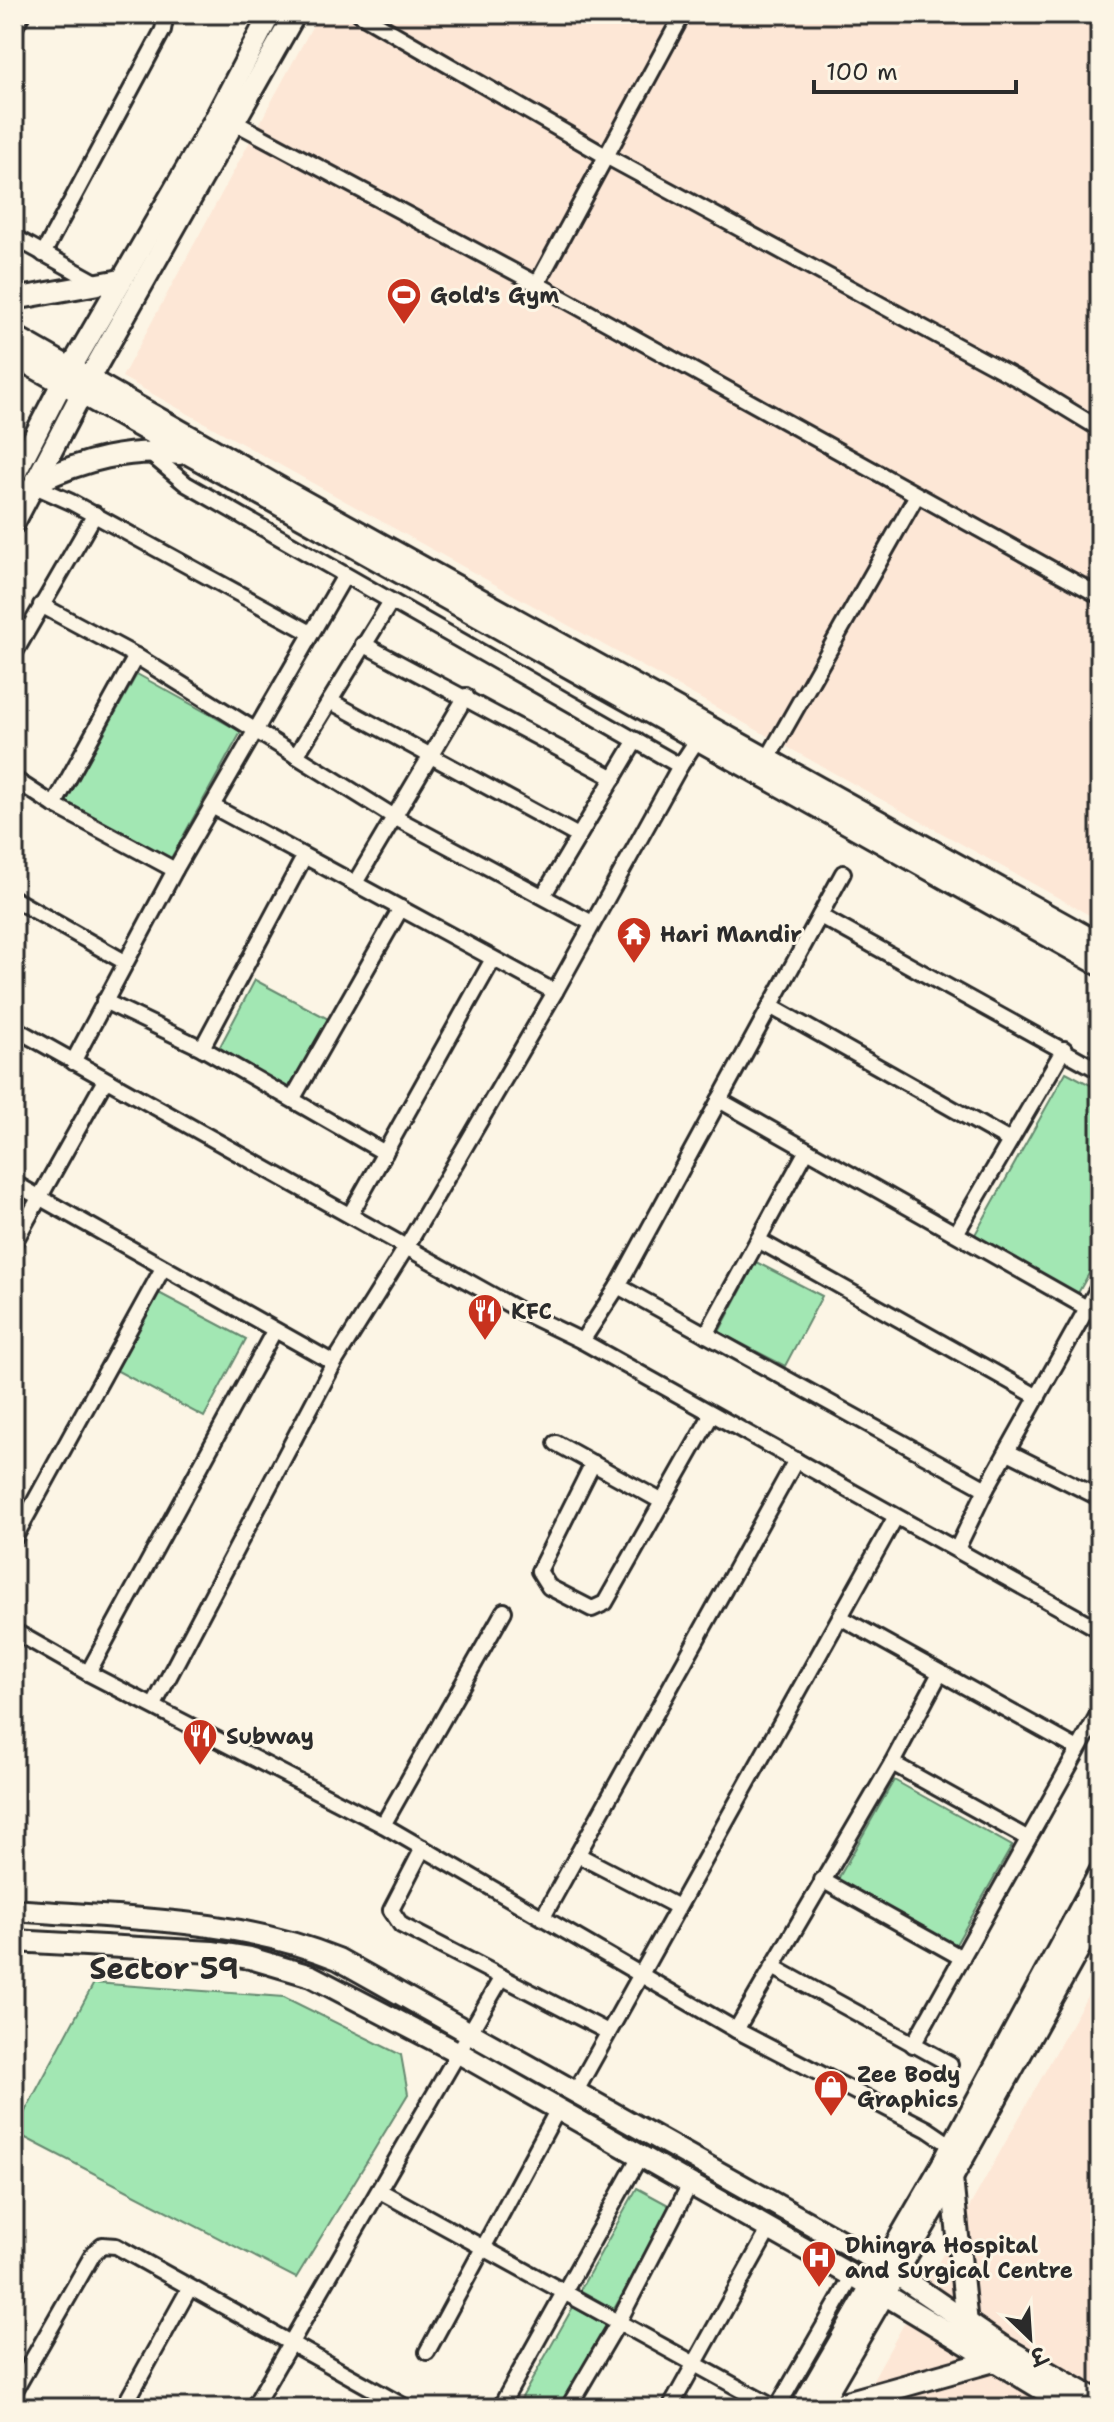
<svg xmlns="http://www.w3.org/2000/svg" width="1114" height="2422" viewBox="0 0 1114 2422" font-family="'Shantell Sans','Playpen Sans Deva',sans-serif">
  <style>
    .built { fill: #fde7d6 }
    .green { fill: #a2e7b3; stroke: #66896f; stroke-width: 2 }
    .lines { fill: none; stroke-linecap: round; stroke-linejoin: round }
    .street-casing { stroke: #2b2b2b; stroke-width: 20 }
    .secondary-casing { stroke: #2b2b2b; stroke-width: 26 }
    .street { stroke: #fcf5e5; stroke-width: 14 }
    .secondary { stroke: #fcf5e5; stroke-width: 20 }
    .labels { text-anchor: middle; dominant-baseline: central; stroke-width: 6; stroke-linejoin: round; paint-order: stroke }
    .poi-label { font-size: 22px; font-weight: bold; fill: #2b2b2b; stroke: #fcf5e5; text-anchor: start }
    .district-label { font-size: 30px; font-weight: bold; fill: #2b2b2b; stroke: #fcf5e5 }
  </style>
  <rect width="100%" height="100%" fill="#fcf5e5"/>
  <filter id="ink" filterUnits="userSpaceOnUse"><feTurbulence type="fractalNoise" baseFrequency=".0125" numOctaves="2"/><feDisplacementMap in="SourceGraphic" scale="16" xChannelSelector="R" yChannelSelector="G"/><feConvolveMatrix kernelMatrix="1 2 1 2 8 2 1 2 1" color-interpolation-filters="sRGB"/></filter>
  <g filter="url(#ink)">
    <g class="built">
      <path d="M 319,14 L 1100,14 L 1100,921 L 122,377 Z"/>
      <path d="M 1100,1973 L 1100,2408 L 857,2408 Z"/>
    </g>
    <g class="green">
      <path d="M 137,674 L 241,732 L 170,860 L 66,802 Z"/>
      <path d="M 255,980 L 332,1021 L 292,1095 L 216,1054 Z"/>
      <path d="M 1066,1072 L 1100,1090 L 1100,1254 L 1077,1295 L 973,1238 Z"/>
      <path d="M 756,1262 L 822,1296 L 785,1366 L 719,1332 Z"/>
      <path d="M 155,1291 L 246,1339 L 204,1417 L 114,1369 Z"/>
      <path d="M 894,1780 L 1012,1846 L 955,1946 L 838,1879 Z"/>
      <path d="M 94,1983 L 284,1997 L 401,2055 L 408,2094 L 296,2278 L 14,2132 Z"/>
      <path d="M 637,2188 L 672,2207 L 614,2309 L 580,2290 Z"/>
      <path d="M 573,2307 L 607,2326 L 561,2408 L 516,2408 Z"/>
    </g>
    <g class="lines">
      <defs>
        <g id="street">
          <path d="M 360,14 L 604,155 L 1018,379 L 1100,429"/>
          <path d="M 14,29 L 22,14"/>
          <path d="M 236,123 L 537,284 L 1100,596"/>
          <path d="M 14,237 L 99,284"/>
          <path d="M 43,254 L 163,30 L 166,14"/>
          <path d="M 537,284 L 683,14"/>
          <path d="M 148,452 L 186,484 L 680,766"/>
          <path d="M 35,486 L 71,502 L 309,632"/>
          <path d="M 41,605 L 136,656 L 396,818 L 592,923"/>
          <path d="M 363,644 L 614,778"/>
          <path d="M 14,654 L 95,514"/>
          <path d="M 330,701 L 578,836"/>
          <path d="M 296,756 L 390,603"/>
          <path d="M 768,758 L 917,495"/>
          <path d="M 14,779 L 54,805 L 175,870"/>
          <path d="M 54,805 L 136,656"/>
          <path d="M 212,806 L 555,992"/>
          <path d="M 355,883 L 466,696"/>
          <path d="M 543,896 L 636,740"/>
          <path d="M 14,899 L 125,962"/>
          <path d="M 820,916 L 1100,1071"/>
          <path d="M 104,1001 L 202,1048 L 385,1153"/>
          <path d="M 770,1006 L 1010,1141"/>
          <path d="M 14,1028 L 526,1314 L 582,1341 L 1100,1630"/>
          <path d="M 202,1048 L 304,857"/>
          <path d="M 73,1062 L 175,870 L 344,577"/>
          <path d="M 293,1098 L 401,908"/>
          <path d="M 719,1100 L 1087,1308"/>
          <path d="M 14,1183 L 334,1363"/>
          <path d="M 350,1215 L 493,959"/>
          <path d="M 957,1232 L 1064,1049"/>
          <path d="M 758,1240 L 1038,1397"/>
          <path d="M 14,1243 L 104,1082"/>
          <path d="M 618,1286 L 986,1489"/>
          <path d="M 706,1335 L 807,1150"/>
          <path d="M 582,1341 L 618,1286 L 843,873"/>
          <path d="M 556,1443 L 661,1501"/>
          <path d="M 1008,1452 L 1100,1498"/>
          <path d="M 593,1463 L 539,1571 L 549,1587 L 592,1609 L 605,1603 L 712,1414"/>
          <path d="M 14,1539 L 163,1268"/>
          <path d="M 957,1549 L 986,1489 L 1100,1285"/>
          <path d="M 840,1617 L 1078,1749"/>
          <path d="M 14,1631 L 88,1673 L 383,1825 L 736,2030 L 927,2129 L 952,2146"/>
          <path d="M 88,1673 L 274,1331"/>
          <path d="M 154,1705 L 334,1363 L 407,1246 L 555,992 L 680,766 L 701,734"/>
          <path d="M 892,1763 L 1027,1838"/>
          <path d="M 383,1825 L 504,1611"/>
          <path d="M 423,1848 L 391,1910 L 401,1925 L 608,2032"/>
          <path d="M 578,1855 L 676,1906"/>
          <path d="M 822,1880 L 962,1958"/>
          <path d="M 543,1917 L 796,1460"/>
          <path d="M 773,1967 L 950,2064"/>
          <path d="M 736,2030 L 892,1763 L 940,1673"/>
          <path d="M 913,2045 L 1100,1711"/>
          <path d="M 576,2091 L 895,1518"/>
          <path d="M 380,2191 L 775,2408"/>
          <path d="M 427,2352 L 558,2109"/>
          <path d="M 14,2392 L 93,2254 L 102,2245 L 116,2246 L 407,2408"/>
          <path d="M 502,2404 L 640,2156"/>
          <path d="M 123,2408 L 189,2289"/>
          <path d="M 253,2408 L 502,1977"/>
          <path d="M 568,2408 L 619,2321 L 690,2184"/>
          <path d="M 670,2408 L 769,2230"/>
          <path d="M 777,2408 L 852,2277"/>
        </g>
        <g id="secondary">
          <path d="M 14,299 L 121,280"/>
          <path d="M 14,336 L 289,493 L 1100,944"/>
          <path d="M 14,356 L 1100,965"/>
          <path d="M 14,476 L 61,385 L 213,123 L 270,14"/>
          <path d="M 37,482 C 83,460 129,448 180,454"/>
          <path d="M 14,523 L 90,377 L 295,14"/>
          <path d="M 14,1910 C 124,1919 234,1917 338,1959 L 882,2264 L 1000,2345 L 1100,2402"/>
          <path d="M 14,1941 L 212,1952 L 250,1958 L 311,1976 L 459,2053 L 884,2294 L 1073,2408"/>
          <path d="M 952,2178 L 967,2324"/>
          <path d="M 801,2408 L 943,2163 L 1100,1872"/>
          <path d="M 818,2408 L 952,2178 L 1100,1911"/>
          <path d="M 825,2408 L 997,2360"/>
        </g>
      </defs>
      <use href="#street" class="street-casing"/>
      <use href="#secondary" class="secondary-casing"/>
      <use href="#street" class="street"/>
      <use href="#secondary" class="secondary"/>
    </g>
  </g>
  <defs>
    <symbol id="stadium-pin" viewBox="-11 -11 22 30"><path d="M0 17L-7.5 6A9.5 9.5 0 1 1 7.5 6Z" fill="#c8321e" stroke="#fcf5e5"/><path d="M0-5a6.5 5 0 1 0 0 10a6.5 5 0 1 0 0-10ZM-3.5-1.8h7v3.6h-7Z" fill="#fff"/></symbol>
    <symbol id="temple-pin" viewBox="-11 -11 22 30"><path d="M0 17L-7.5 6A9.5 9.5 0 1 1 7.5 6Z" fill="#c8321e" stroke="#fcf5e5"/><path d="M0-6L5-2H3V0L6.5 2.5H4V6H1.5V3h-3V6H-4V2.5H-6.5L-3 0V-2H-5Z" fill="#fff"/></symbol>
    <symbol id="restaurant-pin" viewBox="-11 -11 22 30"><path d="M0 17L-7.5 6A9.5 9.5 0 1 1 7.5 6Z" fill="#c8321e" stroke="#fcf5e5"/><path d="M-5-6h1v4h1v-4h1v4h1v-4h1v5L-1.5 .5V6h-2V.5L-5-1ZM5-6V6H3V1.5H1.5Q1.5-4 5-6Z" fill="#fff"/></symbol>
    <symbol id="shop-pin" viewBox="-11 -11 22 30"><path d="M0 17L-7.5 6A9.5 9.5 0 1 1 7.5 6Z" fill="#c8321e" stroke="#fcf5e5"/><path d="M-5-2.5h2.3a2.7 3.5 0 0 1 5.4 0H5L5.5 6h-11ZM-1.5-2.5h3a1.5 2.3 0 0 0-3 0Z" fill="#fff"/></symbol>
    <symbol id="hospital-pin" viewBox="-11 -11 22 30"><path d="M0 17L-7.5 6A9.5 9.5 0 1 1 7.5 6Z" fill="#c8321e" stroke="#fcf5e5"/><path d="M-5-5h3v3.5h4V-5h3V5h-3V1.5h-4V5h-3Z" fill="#fff"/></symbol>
  </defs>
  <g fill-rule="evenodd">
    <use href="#stadium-pin" x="384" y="275" width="40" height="54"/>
    <use href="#temple-pin" x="614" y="914" width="40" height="54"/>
    <use href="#restaurant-pin" x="465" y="1291" width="40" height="54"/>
    <use href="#restaurant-pin" x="180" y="1716" width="40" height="54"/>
    <use href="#shop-pin" x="811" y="2067" width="40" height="54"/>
    <use href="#hospital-pin" x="799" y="2238" width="40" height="54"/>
  </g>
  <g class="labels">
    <g class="poi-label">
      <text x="430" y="295">Gold's Gym</text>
      <text x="660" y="934">Hari Mandir</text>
      <text x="511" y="1311">KFC</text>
      <text x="226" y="1736">Subway</text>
      <text x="857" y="2074">Zee Body<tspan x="857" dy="25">Graphics</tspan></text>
      <text x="845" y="2245">Dhingra Hospital<tspan x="845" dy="25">and Surgical Centre</tspan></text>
    </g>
    <g class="district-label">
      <text x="164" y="1968">Sector 59</text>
    </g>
  </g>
  <rect width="1114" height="2422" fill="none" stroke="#fcf5e5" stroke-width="48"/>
  <rect x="24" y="24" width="1066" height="2374" fill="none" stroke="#2b2b2b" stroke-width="3" filter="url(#ink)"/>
  <g transform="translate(1030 2338) rotate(155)" stroke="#fcf5e5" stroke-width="6" paint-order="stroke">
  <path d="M0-6L14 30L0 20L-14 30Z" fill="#2b2b2b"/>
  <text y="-12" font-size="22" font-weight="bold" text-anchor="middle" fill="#2b2b2b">उ</text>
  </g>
  <path d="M814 80v12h202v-12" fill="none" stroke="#2b2b2b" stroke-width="4"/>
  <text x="826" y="80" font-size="24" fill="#2b2b2b" stroke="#fcf5e5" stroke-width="6" paint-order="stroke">100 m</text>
</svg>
